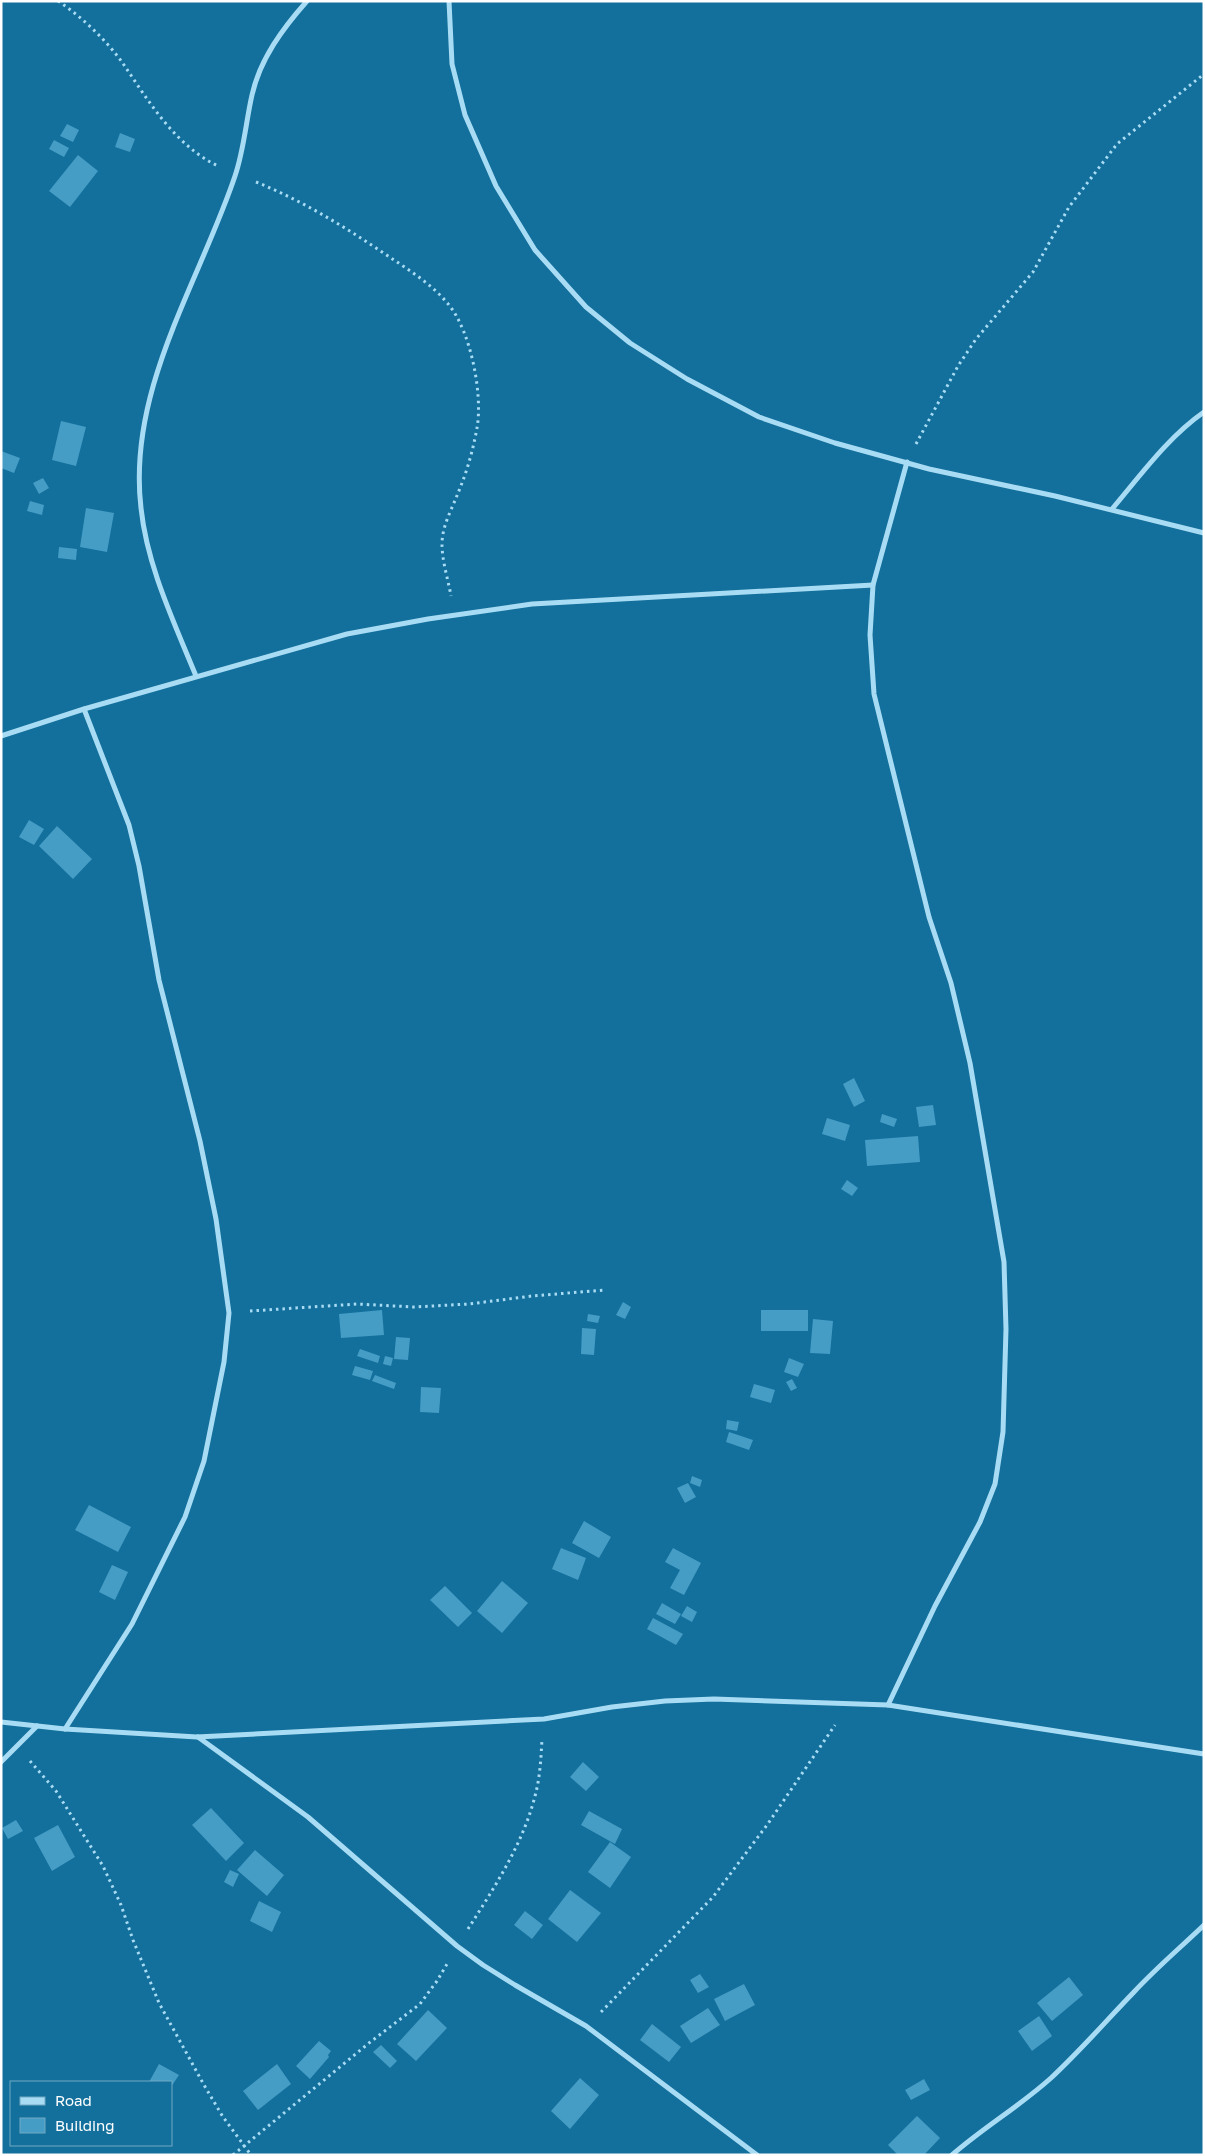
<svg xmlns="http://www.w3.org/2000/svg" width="1205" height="2156" viewBox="0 0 1205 2156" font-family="'Golos Text',sans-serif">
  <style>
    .building { fill: #459dc5 }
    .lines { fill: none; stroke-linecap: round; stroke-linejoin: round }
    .path { stroke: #a8dcf4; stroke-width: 3; stroke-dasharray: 2.5 4; stroke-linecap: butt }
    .street { stroke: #a8dcf4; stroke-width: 5 }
  </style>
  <rect width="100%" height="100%" fill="#136f9b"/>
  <g class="building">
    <path d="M 67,124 L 79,130 L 73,142 L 60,136 Z"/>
    <path d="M 120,133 L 135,139 L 130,152 L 115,147 Z"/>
    <path d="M 54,140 L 69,148 L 64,157 L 49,149 Z"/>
    <path d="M 78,155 L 98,171 L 70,207 L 49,191 Z"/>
    <path d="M 61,421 L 86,427 L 76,466 L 52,460 Z"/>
    <path d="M 1,451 L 20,458 L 14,473 L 1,468 Z"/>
    <path d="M 43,478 L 49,488 L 39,494 L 33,483 Z"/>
    <path d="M 30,501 L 44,505 L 42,515 L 27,511 Z"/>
    <path d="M 86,508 L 114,513 L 107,552 L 80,547 Z"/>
    <path d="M 59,547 L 77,549 L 76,560 L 58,558 Z"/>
    <path d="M 29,820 L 44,829 L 34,845 L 19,837 Z"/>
    <path d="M 57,826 L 92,859 L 73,879 L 39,846 Z"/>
    <path d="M 854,1078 L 865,1101 L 854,1107 L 843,1084 Z"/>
    <path d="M 933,1105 L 936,1125 L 919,1127 L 916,1107 Z"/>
    <path d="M 882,1114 L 897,1119 L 894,1127 L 880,1122 Z"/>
    <path d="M 827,1118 L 850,1125 L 845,1141 L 822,1134 Z"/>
    <path d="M 918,1136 L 920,1162 L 867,1166 L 865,1140 Z"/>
    <path d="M 847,1180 L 858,1188 L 852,1196 L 841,1189 Z"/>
    <path d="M 623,1302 L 631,1307 L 625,1319 L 616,1315 Z"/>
    <path d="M 382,1310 L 384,1335 L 341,1338 L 339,1314 Z"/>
    <rect x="761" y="1310" width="47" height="21"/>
    <path d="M 588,1314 L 600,1316 L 598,1323 L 587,1321 Z"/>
    <path d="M 813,1319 L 833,1321 L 830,1354 L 810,1353 Z"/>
    <path d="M 582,1328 L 596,1329 L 594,1355 L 581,1354 Z"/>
    <path d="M 396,1337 L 410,1338 L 408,1360 L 394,1359 Z"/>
    <path d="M 360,1349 L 380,1356 L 378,1363 L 357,1356 Z"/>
    <path d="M 385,1356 L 393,1358 L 391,1366 L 383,1364 Z"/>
    <path d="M 789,1358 L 804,1364 L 798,1377 L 784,1372 Z"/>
    <path d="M 355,1366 L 373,1371 L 370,1380 L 352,1375 Z"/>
    <path d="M 375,1375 L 396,1383 L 394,1389 L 372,1381 Z"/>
    <path d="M 792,1379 L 797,1388 L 791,1391 L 786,1382 Z"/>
    <path d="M 754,1384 L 775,1390 L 771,1403 L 750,1397 Z"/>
    <path d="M 421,1387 L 441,1388 L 439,1413 L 420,1412 Z"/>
    <path d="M 727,1420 L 739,1422 L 737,1431 L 726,1429 Z"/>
    <path d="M 729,1432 L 753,1440 L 749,1450 L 726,1442 Z"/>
    <path d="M 692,1476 L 702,1480 L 700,1487 L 690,1483 Z"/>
    <path d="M 688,1483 L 696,1497 L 685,1503 L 677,1488 Z"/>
    <path d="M 89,1505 L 131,1527 L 118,1552 L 75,1530 Z"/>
    <path d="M 584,1521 L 611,1537 L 599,1558 L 572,1543 Z"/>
    <path d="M 561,1548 L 586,1558 L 578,1580 L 552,1569 Z"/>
    <path d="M 673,1548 L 701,1563 L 684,1595 L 670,1588 L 680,1570 L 665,1562 Z"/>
    <path d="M 112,1565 L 128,1572 L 115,1600 L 99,1592 Z"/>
    <path d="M 502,1581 L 528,1603 L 502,1633 L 477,1611 Z"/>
    <path d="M 445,1586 L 472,1613 L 458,1627 L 430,1600 Z"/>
    <path d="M 662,1603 L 681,1614 L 675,1624 L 656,1614 Z"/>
    <path d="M 687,1606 L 697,1612 L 692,1622 L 681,1616 Z"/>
    <path d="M 653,1618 L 683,1634 L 676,1645 L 647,1629 Z"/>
    <path d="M 583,1762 L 599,1777 L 586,1791 L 570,1777 Z"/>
    <path d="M 211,1808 L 244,1843 L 226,1861 L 192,1825 Z"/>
    <path d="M 589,1811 L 622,1829 L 615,1844 L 581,1825 Z"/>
    <path d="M 16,1820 L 23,1831 L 8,1839 L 2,1828 Z"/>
    <path d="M 58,1825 L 75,1857 L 52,1871 L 34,1838 Z"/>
    <path d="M 610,1842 L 631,1857 L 610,1888 L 588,1872 Z"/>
    <path d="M 255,1850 L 284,1875 L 267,1896 L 237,1870 Z"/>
    <path d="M 230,1870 L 239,1874 L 233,1887 L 224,1882 Z"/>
    <path d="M 570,1890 L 601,1913 L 577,1942 L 548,1919 Z"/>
    <path d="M 259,1901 L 281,1912 L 272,1932 L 250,1921 Z"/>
    <path d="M 525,1911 L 543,1925 L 532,1939 L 514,1925 Z"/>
    <path d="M 700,1974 L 709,1987 L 698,1993 L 690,1980 Z"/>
    <path d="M 1069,1977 L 1083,1995 L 1052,2021 L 1037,2003 Z"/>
    <path d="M 744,1984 L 755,2005 L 725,2021 L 714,1999 Z"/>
    <path d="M 708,2008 L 720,2025 L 691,2043 L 680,2026 Z"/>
    <path d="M 428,2010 L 447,2028 L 416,2061 L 397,2044 Z"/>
    <path d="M 1039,2016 L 1052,2036 L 1032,2051 L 1018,2031 Z"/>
    <path d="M 652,2024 L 681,2047 L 669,2062 L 640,2040 Z"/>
    <path d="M 319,2041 L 331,2051 L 328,2055 L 329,2057 L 310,2079 L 296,2066 Z"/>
    <path d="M 381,2045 L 397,2061 L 390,2068 L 373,2052 Z"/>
    <path d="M 159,2064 L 179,2075 L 171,2087 L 171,2082 L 149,2082 Z"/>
    <path d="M 277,2064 L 291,2084 L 258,2110 L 243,2091 Z"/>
    <path d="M 580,2078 L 599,2095 L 570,2129 L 551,2111 Z"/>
    <path d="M 924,2079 L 930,2090 L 911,2100 L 905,2090 Z"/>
    <path d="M 917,2116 L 940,2138 L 924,2155 L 898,2155 L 888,2145 Z"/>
  </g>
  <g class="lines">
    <g class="path">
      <path d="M 58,1 C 82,17 105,39 122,62 C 148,100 174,145 218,166"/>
      <path d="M 256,182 C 303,201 345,227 388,256 C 409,270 433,285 449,305 C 471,332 483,395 477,428 C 473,450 467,472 458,493 C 452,509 442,526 442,544 C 442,561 448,579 451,596"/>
      <path d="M 916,444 L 958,366 L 976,339 L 1033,272 L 1069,207 L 1117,144 L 1204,74"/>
      <path d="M 250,1311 L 357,1304 L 414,1307 L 469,1304 L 532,1296 L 605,1290"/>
      <path d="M 30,1761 L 56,1791 L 103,1866 L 121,1905 L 133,1940 L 159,2003 L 204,2085 L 223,2117 L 251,2155"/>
      <path d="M 468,1929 C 494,1888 523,1844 535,1796 C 540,1778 541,1758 542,1739"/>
      <path d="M 601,2012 L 713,1897 L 767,1825 L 835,1725"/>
      <path d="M 233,2155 L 369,2043 L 420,2004 L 437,1981 L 447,1964"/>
    </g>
    <g class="street">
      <path d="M 449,1 L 452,64 L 465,115 L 496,186 L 535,250 L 586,307 L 630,343 L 687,379 L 759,417 L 835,443 L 929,469 L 1055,496 L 1204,533"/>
      <path d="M 1112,509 C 1140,476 1168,437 1204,412"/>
      <path d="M 196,676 C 174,622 147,566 141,508 C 127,390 199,283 235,176 C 244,150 246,121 252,95 C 260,59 283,28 307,1"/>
      <path d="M 1,736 L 84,709 L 347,634 L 428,619 L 532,604 L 873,585"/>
      <path d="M 888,1705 L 935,1606 L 980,1522 L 995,1484 L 1003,1432 L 1006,1329 L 1004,1262 L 970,1063 L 951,983 L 929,917 L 874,694 L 870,635 L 873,585 L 907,462"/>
      <path d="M 1,1722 L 65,1729 L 197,1737 L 544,1719 L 612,1707 L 665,1701 L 714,1699 L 888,1705 L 1204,1754"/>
      <path d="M 65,1729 L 132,1624 L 185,1517 L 204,1461 L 224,1362 L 229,1313 L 216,1219 L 200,1141 L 159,980 L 139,866 L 129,825 L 84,709"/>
      <path d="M 198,1737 L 308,1817 L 457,1946 L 483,1965 L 515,1985 L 586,2026 L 757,2155"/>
      <path d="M 1,1762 L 37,1726"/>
      <path d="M 952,2155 C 984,2127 1020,2106 1051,2078 C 1080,2051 1105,2022 1133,1993 C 1155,1969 1180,1948 1204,1925"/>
    </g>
  </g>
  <rect width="1205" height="2156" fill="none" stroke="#ffffff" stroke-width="5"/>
  <rect x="10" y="2081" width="162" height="65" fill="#136f9b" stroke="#71a9c3"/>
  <rect x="20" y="2097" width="25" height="8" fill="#a8dcf4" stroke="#71a9c3"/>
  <text x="55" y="2106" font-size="15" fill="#ffffff">Road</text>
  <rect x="20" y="2118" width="25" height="15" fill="#459dc5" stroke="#71a9c3"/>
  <text x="55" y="2131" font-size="15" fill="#ffffff">Building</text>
</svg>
